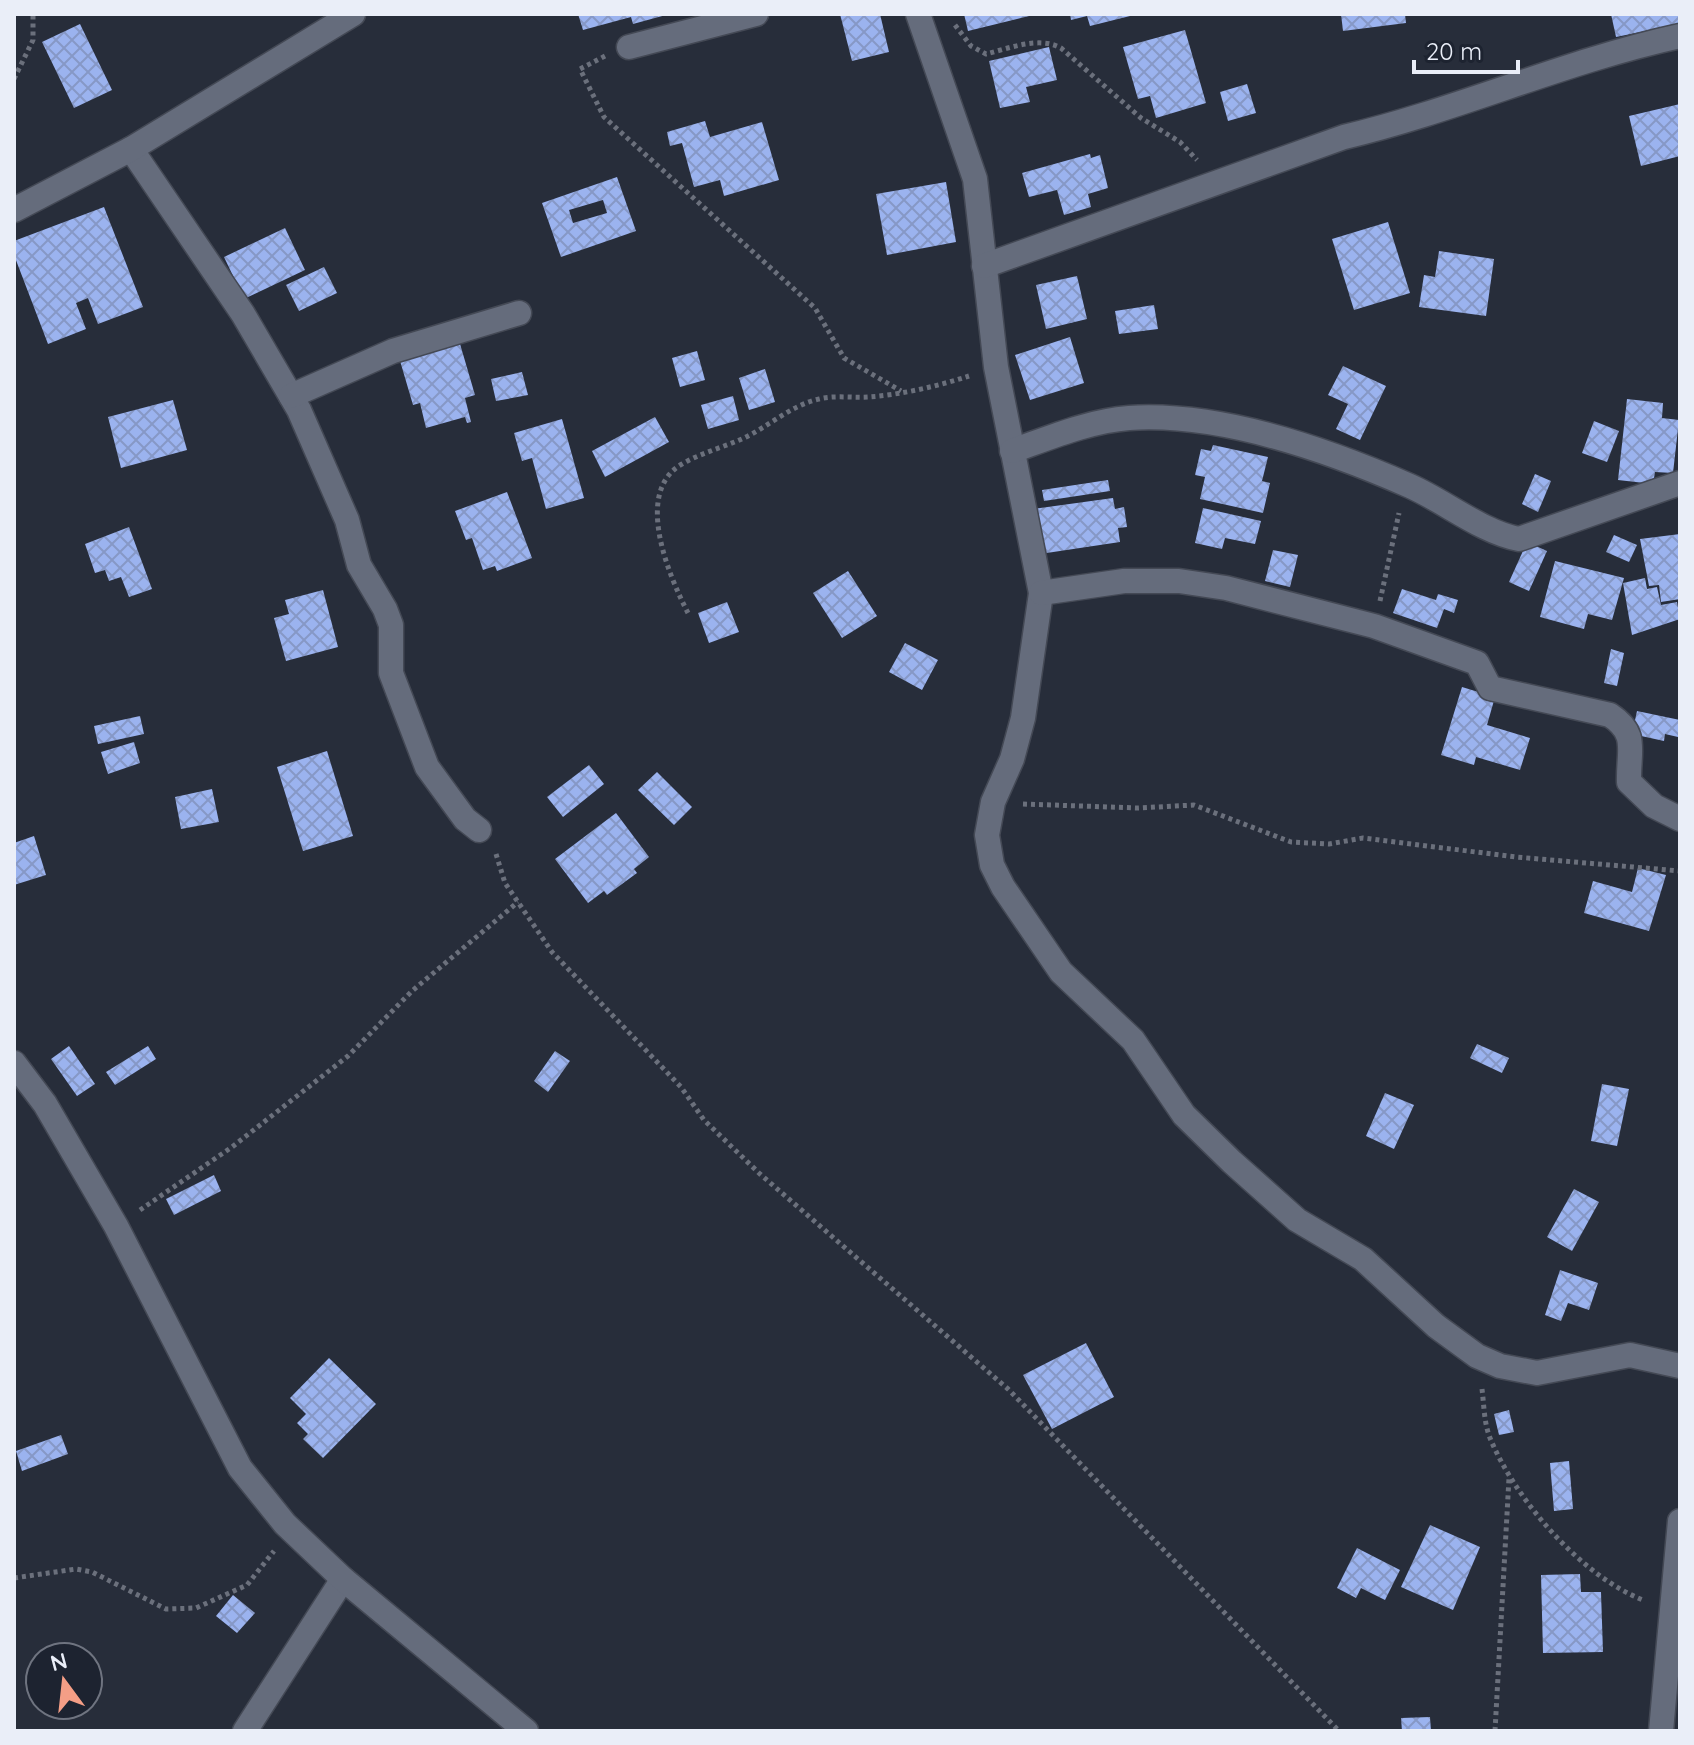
<svg xmlns="http://www.w3.org/2000/svg" width="1694" height="1745" viewBox="0 0 1694 1745" font-family="Quicksand,sans-serif">
  <style>
    .building { fill: url(#building-cross-hatch); fill-rule: evenodd }
    .lines { fill: none; stroke-linecap: round; stroke-linejoin: round }
    .minor-casing { stroke: #444955; stroke-width: 27 }
    .tertiary-casing { stroke: #444955; stroke-width: 27 }
    .path { stroke: #6b707c; stroke-width: 5; stroke-dasharray: 4 4; stroke-linecap: butt }
    .minor { stroke: #656c7c; stroke-width: 24 }
    .tertiary { stroke: #656c7c; stroke-width: 24 }
  </style>
  <defs>
    <pattern id="building-cross-hatch" width="8" height="8" patternUnits="userSpaceOnUse" patternTransform="scale(2)"><rect width="8" height="8" fill="#9bb3ef"/><path d="M0 0l8 8M0 8l8-8" fill="none" stroke="#8698c6"/></pattern>
  </defs>
  <rect width="100%" height="100%" fill="#272d3a"/>
  <g class="building">
    <path d="M 578,14 L 666,14 L 666,15 L 633,24 L 631,17 L 583,30 Z"/>
    <path d="M 840,14 L 880,14 L 889,52 L 852,61 Z"/>
    <path d="M 964,14 L 1033,14 L 1033,15 L 968,31 Z"/>
    <path d="M 1070,14 L 1134,14 L 1134,15 L 1090,26 L 1087,16 L 1071,20 Z"/>
    <path d="M 1341,14 L 1405,14 L 1406,23 L 1343,31 Z"/>
    <path d="M 1611,14 L 1680,14 L 1680,24 L 1616,37 Z"/>
    <path d="M 80,24 L 112,90 L 74,108 L 42,42 Z"/>
    <path d="M 1185,30 L 1206,103 L 1156,118 L 1150,96 L 1138,99 L 1123,47 Z"/>
    <path d="M 1049,47 L 1057,80 L 1026,87 L 1030,102 L 1000,108 L 989,61 Z"/>
    <path d="M 1247,84 L 1256,113 L 1228,121 L 1220,92 Z"/>
    <path d="M 1680,104 L 1680,156 L 1641,166 L 1629,116 Z"/>
    <path d="M 705,121 L 710,137 L 762,122 L 779,180 L 724,196 L 720,180 L 694,187 L 682,143 L 670,146 L 667,132 Z"/>
    <path d="M 1090,154 L 1091,158 L 1100,155 L 1108,188 L 1088,194 L 1091,207 L 1064,215 L 1057,190 L 1029,197 L 1022,173 Z"/>
    <path d="M 617,177 L 636,231 L 561,257 L 542,203 ZM 603,200 L 607,213 L 573,223 L 569,210 Z"/>
    <path d="M 946,182 L 956,242 L 887,255 L 876,194 Z"/>
    <path d="M 104,207 L 143,307 L 98,324 L 88,298 L 76,303 L 86,329 L 48,344 L 14,255 L 14,241 Z"/>
    <path d="M 1388,222 L 1410,293 L 1354,310 L 1332,239 Z"/>
    <path d="M 285,228 L 305,270 L 244,299 L 224,257 Z"/>
    <path d="M 1439,251 L 1494,259 L 1486,316 L 1419,307 L 1424,275 L 1435,277 Z"/>
    <path d="M 324,267 L 337,293 L 299,311 L 286,285 Z"/>
    <path d="M 1077,276 L 1087,319 L 1046,329 L 1036,285 Z"/>
    <path d="M 1154,305 L 1158,329 L 1119,334 L 1115,311 Z"/>
    <path d="M 458,337 L 475,395 L 465,398 L 471,422 L 467,423 L 465,417 L 426,428 L 420,403 L 413,405 L 398,354 Z"/>
    <path d="M 1070,337 L 1084,383 L 1030,400 L 1015,355 Z"/>
    <path d="M 697,351 L 705,380 L 680,387 L 672,358 Z"/>
    <path d="M 1343,366 L 1386,386 L 1360,440 L 1336,429 L 1348,404 L 1328,395 Z"/>
    <path d="M 765,369 L 775,402 L 749,410 L 739,378 Z"/>
    <path d="M 522,372 L 528,395 L 496,401 L 491,379 Z"/>
    <path d="M 733,396 L 739,420 L 708,429 L 701,405 Z"/>
    <path d="M 1627,399 L 1663,403 L 1662,418 L 1679,420 L 1673,473 L 1655,472 L 1653,484 L 1618,480 Z"/>
    <path d="M 173,400 L 187,450 L 121,468 L 108,417 Z"/>
    <path d="M 655,417 L 669,442 L 605,477 L 592,451 Z"/>
    <path d="M 562,419 L 584,498 L 546,509 L 532,458 L 522,461 L 514,433 Z"/>
    <path d="M 1594,421 L 1619,431 L 1607,462 L 1582,453 Z"/>
    <path d="M 1213,445 L 1268,457 L 1262,481 L 1270,483 L 1263,513 L 1200,499 L 1205,477 L 1195,475 L 1201,449 L 1211,451 Z"/>
    <path d="M 1535,474 L 1551,481 L 1538,512 L 1522,504 Z"/>
    <path d="M 1108,480 L 1110,491 L 1044,501 L 1042,490 Z"/>
    <path d="M 507,492 L 532,558 L 497,571 L 495,566 L 483,570 L 472,538 L 466,540 L 455,511 Z"/>
    <path d="M 1113,498 L 1115,509 L 1124,507 L 1127,527 L 1118,528 L 1120,542 L 1040,554 L 1033,509 Z"/>
    <path d="M 1203,508 L 1261,521 L 1255,544 L 1225,538 L 1222,549 L 1195,543 Z"/>
    <path d="M 129,527 L 152,589 L 129,597 L 121,577 L 109,581 L 105,570 L 95,573 L 85,544 Z"/>
    <path d="M 1680,534 L 1680,599 L 1661,602 L 1659,585 L 1649,586 L 1640,539 Z"/>
    <path d="M 1614,535 L 1637,545 L 1629,562 L 1606,552 Z"/>
    <path d="M 1527,542 L 1547,551 L 1529,591 L 1509,582 Z"/>
    <path d="M 1273,550 L 1298,555 L 1290,587 L 1265,581 Z"/>
    <path d="M 1555,561 L 1624,578 L 1612,620 L 1588,614 L 1584,629 L 1540,617 Z"/>
    <path d="M 848,571 L 877,616 L 842,638 L 813,593 Z"/>
    <path d="M 1645,578 L 1647,589 L 1657,587 L 1661,605 L 1677,602 L 1680,619 L 1632,635 L 1623,583 Z"/>
    <path d="M 1402,589 L 1436,600 L 1438,594 L 1458,600 L 1454,613 L 1444,609 L 1437,628 L 1393,613 Z"/>
    <path d="M 323,590 L 338,647 L 286,661 L 274,618 L 289,614 L 285,600 Z"/>
    <path d="M 727,602 L 739,632 L 709,643 L 698,613 Z"/>
    <path d="M 905,643 L 938,660 L 922,690 L 889,672 Z"/>
    <path d="M 1611,649 L 1624,653 L 1617,686 L 1604,683 Z"/>
    <path d="M 1462,687 L 1495,697 L 1487,725 L 1530,738 L 1520,770 L 1476,757 L 1474,765 L 1441,755 Z"/>
    <path d="M 1637,711 L 1680,720 L 1678,737 L 1665,734 L 1664,741 L 1632,734 Z"/>
    <path d="M 140,716 L 144,734 L 98,744 L 94,726 Z"/>
    <path d="M 134,742 L 140,763 L 108,774 L 101,752 Z"/>
    <path d="M 327,751 L 353,836 L 303,851 L 277,767 Z"/>
    <path d="M 589,765 L 604,784 L 563,817 L 547,797 Z"/>
    <path d="M 657,772 L 692,807 L 674,825 L 638,790 Z"/>
    <path d="M 212,789 L 219,822 L 181,829 L 175,797 Z"/>
    <path d="M 616,813 L 649,857 L 634,869 L 637,873 L 607,895 L 604,891 L 588,903 L 555,859 Z"/>
    <path d="M 34,836 L 46,875 L 14,885 L 14,843 Z"/>
    <path d="M 1638,868 L 1666,875 L 1649,931 L 1584,913 L 1593,881 L 1632,892 Z"/>
    <path d="M 1477,1044 L 1509,1058 L 1502,1073 L 1470,1058 Z"/>
    <path d="M 69,1046 L 95,1084 L 77,1096 L 51,1059 Z"/>
    <path d="M 148,1046 L 156,1059 L 115,1085 L 106,1072 Z"/>
    <path d="M 555,1051 L 570,1061 L 548,1092 L 534,1081 Z"/>
    <path d="M 1602,1084 L 1629,1089 L 1617,1146 L 1591,1141 Z"/>
    <path d="M 1385,1093 L 1414,1105 L 1394,1149 L 1366,1136 Z"/>
    <path d="M 214,1175 L 221,1191 L 174,1215 L 166,1199 Z"/>
    <path d="M 1574,1189 L 1599,1202 L 1572,1251 L 1547,1237 Z"/>
    <path d="M 1560,1270 L 1598,1283 L 1589,1310 L 1568,1303 L 1561,1321 L 1545,1315 Z"/>
    <path d="M 1086,1343 L 1114,1397 L 1052,1429 L 1023,1375 Z"/>
    <path d="M 329,1358 L 376,1404 L 323,1458 L 303,1439 L 308,1434 L 297,1423 L 306,1414 L 290,1398 Z"/>
    <path d="M 1509,1410 L 1514,1432 L 1499,1435 L 1494,1414 Z"/>
    <path d="M 61,1435 L 68,1454 L 22,1471 L 16,1451 Z"/>
    <path d="M 1569,1461 L 1573,1509 L 1554,1511 L 1550,1463 Z"/>
    <path d="M 1430,1525 L 1480,1547 L 1453,1610 L 1401,1587 Z"/>
    <path d="M 1357,1548 L 1400,1570 L 1385,1600 L 1361,1588 L 1356,1598 L 1337,1588 Z"/>
    <path d="M 1580,1574 L 1581,1592 L 1601,1592 L 1603,1652 L 1543,1653 L 1541,1575 Z"/>
    <path d="M 233,1595 L 255,1613 L 237,1633 L 216,1616 Z"/>
    <path d="M 1430,1717 L 1431,1731 L 1402,1731 L 1401,1718 Z"/>
  </g>
  <g class="lines">
    <defs>
      <g id="minor">
        <path d="M 918,14 L 975,179 L 996,367 L 1041,593 L 1023,718 L 1012,759 L 993,802 L 987,835 L 992,865 L 1003,887 L 1061,972 L 1133,1040 L 1184,1115 L 1232,1162 L 1297,1220 L 1363,1259 L 1436,1326 L 1477,1356 L 1500,1366 L 1537,1373 L 1630,1355 L 1680,1366"/>
        <path d="M 629,47 L 756,14"/>
        <path d="M 131,149 L 243,314 L 299,410 L 347,520 L 359,565 L 385,609 L 391,625 L 391,673 L 427,767 L 465,819 L 479,830"/>
        <path d="M 14,210 L 131,149 L 353,14"/>
        <path d="M 984,266 L 1344,137 C 1458,110 1565,61 1680,36"/>
        <path d="M 291,396 L 393,351 L 519,313"/>
        <path d="M 1012,451 C 1049,438 1089,421 1129,418 C 1219,412 1328,450 1410,486 C 1446,502 1482,532 1519,539 L 1680,483"/>
        <path d="M 1041,593 L 1124,581 L 1179,581 L 1226,588 L 1374,626 L 1477,663 L 1490,688 L 1610,715 C 1639,734 1628,751 1629,782 L 1654,806 L 1680,819"/>
        <path d="M 245,1731 L 343,1579"/>
        <path d="M 1661,1731 L 1680,1521"/>
      </g>
      <path id="tertiary" d="M 14,1063 L 45,1104 L 116,1226 L 240,1468 L 285,1524 L 343,1579 L 526,1731"/>
    </defs>
    <use href="#minor" class="minor-casing"/>
    <use href="#tertiary" class="tertiary-casing"/>
    <g class="path">
      <path d="M 955,25 L 971,46 L 986,54 C 1010,48 1039,36 1061,48 L 1141,118 L 1180,142 L 1197,160"/>
      <path d="M 605,56 L 580,69 L 604,117 L 815,308 L 844,358 L 901,391"/>
      <path d="M 14,79 L 33,40 L 33,14"/>
      <path d="M 1380,601 L 1399,513"/>
      <path d="M 688,613 C 669,576 633,492 682,464 C 701,453 724,447 744,438 C 769,426 792,405 819,399 C 835,395 852,398 868,397 C 900,395 938,386 969,376"/>
      <path d="M 1023,804 L 1138,808 L 1194,805 L 1291,842 L 1329,844 L 1363,838 L 1516,857 L 1680,871"/>
      <path d="M 496,854 L 505,883 L 552,952 L 681,1087 L 704,1120 L 760,1174 L 1008,1389 L 1339,1731"/>
      <path d="M 140,1210 L 232,1147 L 348,1056 L 412,991 L 518,902"/>
      <path d="M 1482,1389 C 1484,1405 1484,1423 1490,1438 C 1515,1499 1581,1576 1643,1600"/>
      <path d="M 14,1578 L 76,1569 L 92,1572 L 166,1609 L 196,1608 L 247,1585 L 274,1551"/>
      <path d="M 1495,1731 L 1509,1478"/>
    </g>
    <use href="#minor" class="minor"/>
    <use href="#tertiary" class="tertiary"/>
  </g>
  <rect width="1694" height="1745" fill="none" stroke="#eaeef8" stroke-width="32"/>
  <g transform="translate(64 1681) rotate(345)"><circle r="38" fill="#1d2330" stroke="#6f7480" stroke-width="2"/>
  <path d="M0-6L14 30L0 20L-14 30Z" fill="#f49e86"/>
  <text y="-12" font-size="22" font-weight="bold" text-anchor="middle" fill="#eaeef8">N</text>
  </g>
  <path d="M1414 60v12h104v-12" fill="none" stroke="#eaeef8" stroke-width="4"/>
  <text x="1426" y="60" font-size="24" fill="#eaeef8" stroke="#1d2330" stroke-width="6" paint-order="stroke">20 m</text>
</svg>
